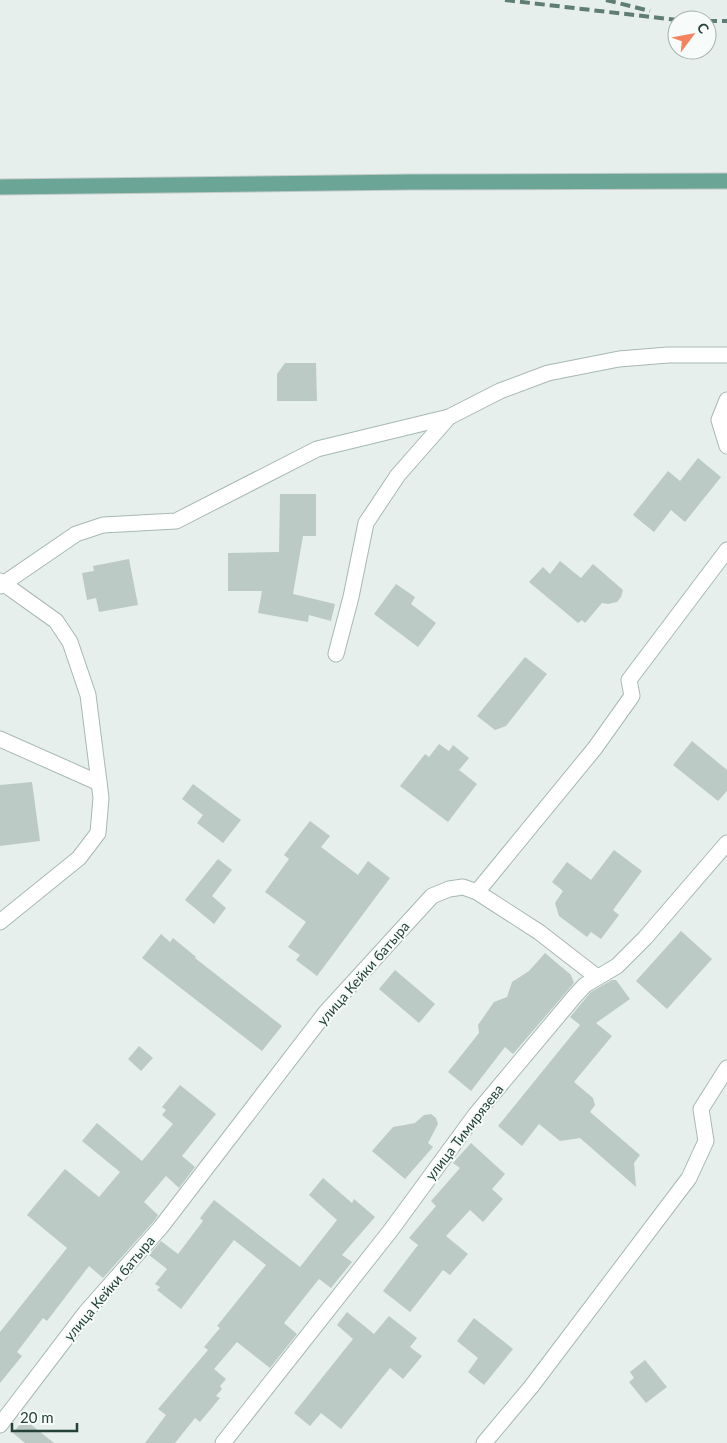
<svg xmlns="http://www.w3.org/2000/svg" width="727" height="1443" viewBox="0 0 727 1443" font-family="Lato,sans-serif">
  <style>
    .building { fill: #bbcac4 }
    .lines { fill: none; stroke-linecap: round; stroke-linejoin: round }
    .minor-casing { stroke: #a8b8b2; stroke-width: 17 }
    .primary-casing { stroke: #c2cac8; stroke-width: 17 }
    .minor { stroke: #fff; stroke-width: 15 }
    .primary { stroke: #6aa596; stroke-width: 15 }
    .rail { stroke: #5f7d75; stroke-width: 4; stroke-dasharray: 10 5; stroke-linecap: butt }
    .labels { text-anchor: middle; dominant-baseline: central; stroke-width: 4; stroke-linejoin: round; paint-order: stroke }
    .street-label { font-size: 14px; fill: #24423a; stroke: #f7fbf9 }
  </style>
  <rect width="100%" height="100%" fill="#e6efeb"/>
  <g class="building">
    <path d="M 285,363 L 316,363 L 317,401 L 277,401 L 277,374 Z"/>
    <path d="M 698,458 L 721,477 L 685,522 L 671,510 L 654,532 L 633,515 L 668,471 L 680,481 Z"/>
    <path d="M 280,494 L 316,494 L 316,536 L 303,536 L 293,594 L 335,604 L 331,621 L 309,615 L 308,622 L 258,613 L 262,591 L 228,591 L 228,553 L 279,552 Z"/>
    <path d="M 129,559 L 138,605 L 99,612 L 96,598 L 87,600 L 82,573 L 94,571 L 93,566 Z"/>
    <path d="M 560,561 L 581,578 L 593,564 L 623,590 L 621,597 L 617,602 L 608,604 L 602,603 L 585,623 L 582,620 L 578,623 L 529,582 L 543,567 L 550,574 Z"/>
    <path d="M 396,584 L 415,597 L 411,604 L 436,623 L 418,647 L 374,614 Z"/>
    <path d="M 525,657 L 547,674 L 506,726 L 495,730 L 477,716 Z"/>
    <path d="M 692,741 L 727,770 L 727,791 L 718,801 L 673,765 Z"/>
    <path d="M 439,744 L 449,751 L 453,745 L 469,758 L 459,770 L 477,784 L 448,822 L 400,786 L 425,754 L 429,757 Z"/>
    <path d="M 32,782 L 40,841 L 0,846 L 0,785 Z"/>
    <path d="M 193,784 L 241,820 L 223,843 L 197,823 L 203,815 L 182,799 Z"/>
    <path d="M 310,821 L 330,836 L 321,847 L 358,875 L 368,861 L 390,878 L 317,976 L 296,960 L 300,955 L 288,947 L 306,922 L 265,892 L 289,859 L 284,855 Z"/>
    <path d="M 614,850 L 642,871 L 613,910 L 619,915 L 601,939 L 591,932 L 587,937 L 559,916 L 555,903 L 563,891 L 552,882 L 567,862 L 591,880 Z"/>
    <path d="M 218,859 L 232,870 L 212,896 L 226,908 L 214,924 L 185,900 Z"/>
    <path d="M 681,931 L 712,959 L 667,1009 L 636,981 Z"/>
    <path d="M 161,934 L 170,942 L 173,938 L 196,957 L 195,958 L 282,1026 L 262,1051 L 142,958 Z"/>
    <path d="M 545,953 L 571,975 L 574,983 L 513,1054 L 505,1047 L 471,1091 L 448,1072 L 479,1033 L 478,1025 L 494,1002 L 507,997 L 512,982 L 529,971 Z"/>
    <path d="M 395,970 L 435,1004 L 419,1023 L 379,989 Z"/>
    <path d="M 612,980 L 616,980 L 630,999 L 596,1023 L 612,1036 L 574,1082 L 593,1098 L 595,1105 L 590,1112 L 640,1155 L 634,1163 L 636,1187 L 580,1138 L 560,1141 L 539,1124 L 522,1146 L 498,1126 L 580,1025 L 570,1017 L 591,992 Z"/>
    <path d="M 139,1046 L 153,1058 L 141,1071 L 128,1059 Z"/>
    <path d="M 180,1085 L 216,1114 L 182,1156 L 195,1167 L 179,1188 L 166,1176 L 144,1202 L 158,1215 L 154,1221 L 103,1278 L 89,1266 L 47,1321 L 43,1318 L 17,1352 L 22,1356 L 0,1383 L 0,1332 L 67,1248 L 27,1215 L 65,1169 L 99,1197 L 120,1172 L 82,1141 L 97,1123 L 142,1161 L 173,1124 L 162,1115 L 166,1110 L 162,1107 Z"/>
    <path d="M 431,1114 L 436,1118 L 438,1124 L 428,1143 L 433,1147 L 405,1179 L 372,1151 L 393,1127 L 415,1123 L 424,1115 Z"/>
    <path d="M 471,1143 L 505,1174 L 492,1189 L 503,1199 L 483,1222 L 470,1210 L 446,1236 L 468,1254 L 450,1275 L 443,1270 L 410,1312 L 383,1291 L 418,1245 L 409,1238 L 436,1206 L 431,1201 L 460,1168 L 453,1163 Z"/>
    <path d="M 323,1178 L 352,1203 L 354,1199 L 375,1217 L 342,1255 L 352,1262 L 331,1288 L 319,1279 L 284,1323 L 297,1334 L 270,1368 L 237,1342 L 214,1369 L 226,1379 L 220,1386 L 222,1389 L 216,1396 L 220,1398 L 200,1422 L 195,1418 L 175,1443 L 145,1443 L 166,1415 L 158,1409 L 208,1350 L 204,1347 L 220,1328 L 217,1326 L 266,1265 L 234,1240 L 181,1309 L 157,1290 L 160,1287 L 155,1284 L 167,1269 L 149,1255 L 161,1241 L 178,1254 L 203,1221 L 200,1218 L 214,1200 L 300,1267 L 337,1220 L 309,1195 Z"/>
    <path d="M 347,1312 L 374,1334 L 389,1316 L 417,1338 L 410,1347 L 422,1356 L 403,1379 L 390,1368 L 341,1429 L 321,1413 L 310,1426 L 294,1413 L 353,1339 L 337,1325 Z"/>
    <path d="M 474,1318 L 513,1349 L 484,1385 L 468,1372 L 478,1358 L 457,1341 Z"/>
    <path d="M 645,1360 L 667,1387 L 646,1403 L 629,1382 L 634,1378 L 630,1372 Z"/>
    <path d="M 24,1419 L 54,1443 L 25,1443 L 13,1433 Z"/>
  </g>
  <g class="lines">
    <defs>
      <g id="minor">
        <path d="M 727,400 L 719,420 L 727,446"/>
        <path d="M 0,581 L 56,621 L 70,642 L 88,695 L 101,798 L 98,833 L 79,858 L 0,922"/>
        <path d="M 0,586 L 76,534 L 103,525 L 176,521 L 317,449 L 449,417 L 500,391 L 548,373 L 619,359 L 668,355 L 727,355"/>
        <path d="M 336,654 L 351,597 L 366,523 L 398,475 L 449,417"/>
        <path d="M 0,739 L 99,783"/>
        <path d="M 477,892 L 595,748 L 632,696 L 629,680 L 727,550"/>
        <path d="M 0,1425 L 86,1312 L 161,1227 L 326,1012 L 432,896 L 449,889 L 463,887 L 477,892 L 539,932 L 597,977"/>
        <path d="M 223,1443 L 391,1230 L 476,1114 L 574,997 L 585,985 L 617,966 L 645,938 L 727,843"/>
        <path d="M 484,1443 L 531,1387 L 689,1178 L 706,1141 L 701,1109 L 727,1068"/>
      </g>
      <path id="primary" d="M 0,187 L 412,182 L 727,181"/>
    </defs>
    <use href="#minor" class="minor-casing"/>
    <use href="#primary" class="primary-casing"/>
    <use href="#minor" class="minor"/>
    <use href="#primary" class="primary"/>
    <g class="rail">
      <path d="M 505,0 L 677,20"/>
      <path d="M 606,0 L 650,11"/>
      <path d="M 707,21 L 727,21"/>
    </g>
  </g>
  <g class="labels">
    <g class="street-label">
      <text transform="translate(363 973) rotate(-49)">улица Кейки батыра</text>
      <text transform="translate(464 1132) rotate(-52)">улица Тимирязева</text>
      <text transform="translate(109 1288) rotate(-50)">улица Кейки батыра</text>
    </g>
  </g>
  <g transform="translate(692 35) rotate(58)"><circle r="24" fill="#f7fbf9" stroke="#a3b1ad"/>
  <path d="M0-4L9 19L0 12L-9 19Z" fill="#f4845f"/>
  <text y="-8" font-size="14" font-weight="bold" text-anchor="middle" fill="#24423a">С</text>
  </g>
  <path d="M12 1423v8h65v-8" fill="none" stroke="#24423a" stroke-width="2.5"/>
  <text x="20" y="1423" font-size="15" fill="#24423a" stroke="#f7fbf9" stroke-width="4" paint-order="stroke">20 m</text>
</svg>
